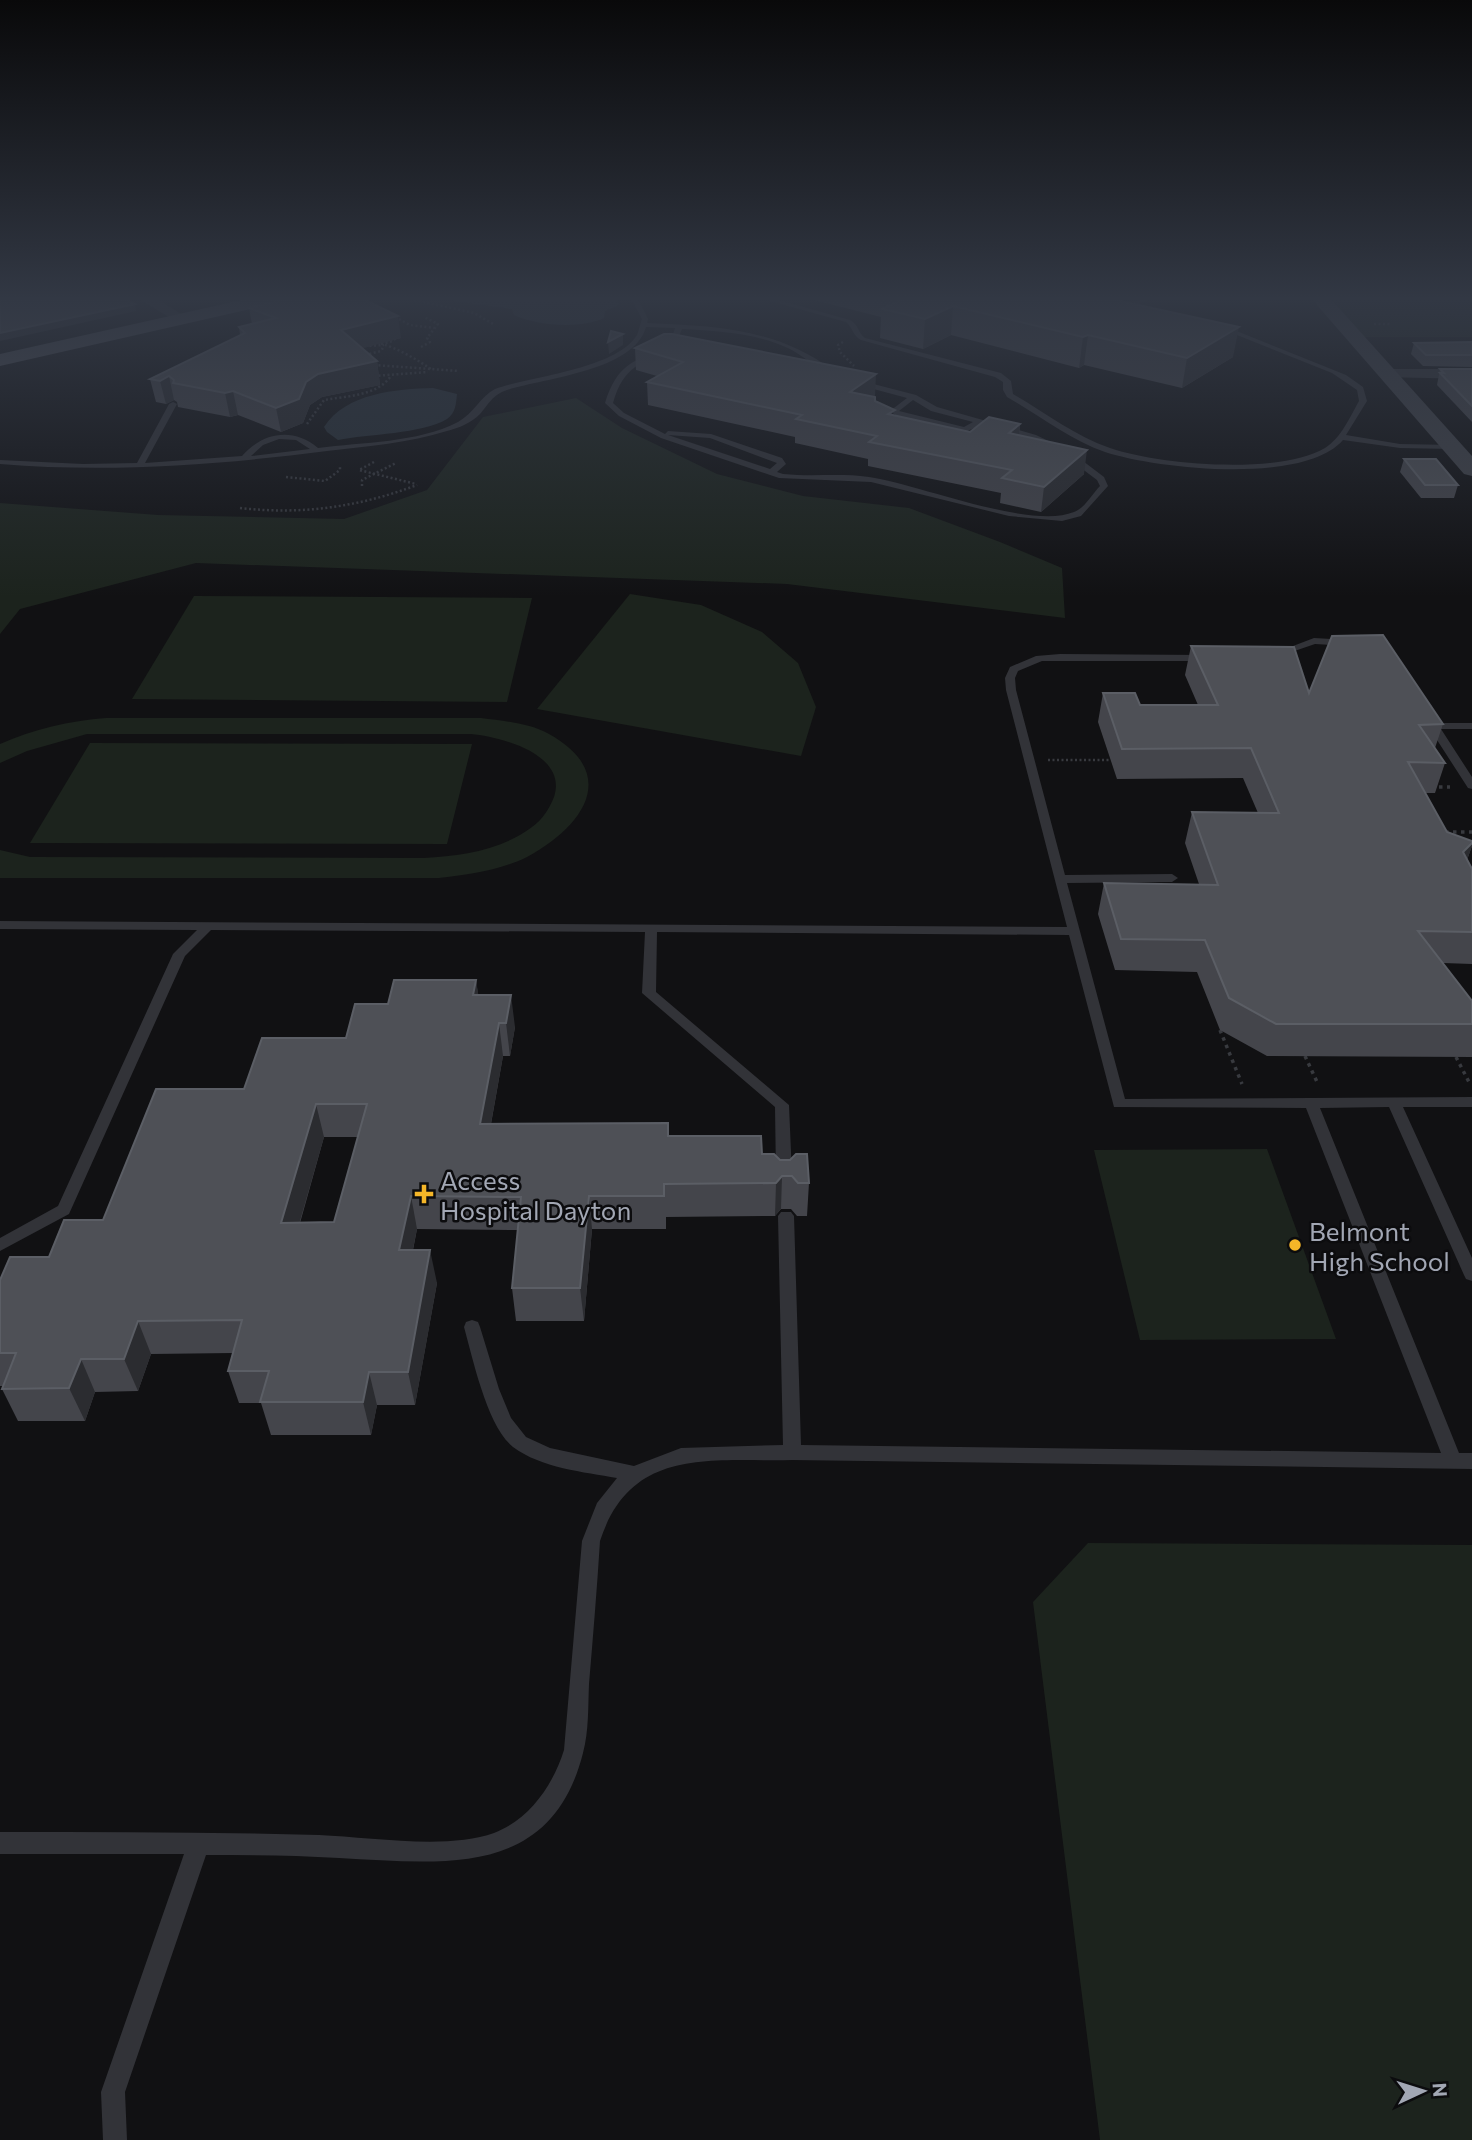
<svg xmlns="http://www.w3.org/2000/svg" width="1472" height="2140" viewBox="0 0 1472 2140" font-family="Commissioner,sans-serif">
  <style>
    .green { fill: #1c231d }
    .water { fill: #283037 }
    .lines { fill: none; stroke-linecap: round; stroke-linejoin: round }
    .path-far1 { stroke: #383a3f; stroke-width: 2.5; stroke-dasharray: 2 2.5; stroke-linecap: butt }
    .path { stroke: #383a3f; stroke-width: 3.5; stroke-dasharray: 3.5 4.5; stroke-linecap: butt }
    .service { fill: #323338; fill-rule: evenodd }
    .minor { fill: #323338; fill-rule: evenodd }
    .secondary { fill: #404248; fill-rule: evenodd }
    .primary { fill: #4e5057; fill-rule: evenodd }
    .wall { fill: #44454b; fill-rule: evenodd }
    .shaded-wall { fill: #2b2c30 }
    .building { fill: #4e5056; stroke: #5b5e65; stroke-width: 2; fill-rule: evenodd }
    .poi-dot { fill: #f5b628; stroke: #0c0c0e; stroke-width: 2.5 }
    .labels { text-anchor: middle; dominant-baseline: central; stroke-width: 5; stroke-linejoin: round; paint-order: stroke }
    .poi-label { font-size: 26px; fill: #a2a7b4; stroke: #0c0c0e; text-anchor: start }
  </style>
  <rect width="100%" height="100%" fill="#111113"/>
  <g class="green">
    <path d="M 1319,297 L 1472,297 L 1472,337 L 1354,337 Z"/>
    <path d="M 576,398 L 622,428 L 717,474 L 803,496 L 909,508 L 1000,542 L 1062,568 L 1065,618 L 787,584 L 196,563 L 20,609 L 0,634 L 0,503 L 158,515 L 344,519 L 427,490 L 483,417 Z"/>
    <path d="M 630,594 L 701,605 L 762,632 L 798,663 L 816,707 L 801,756 L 537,709 Z"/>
    <path d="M 194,596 L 532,598 L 507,702 L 132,699 Z"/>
    <path d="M 106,718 L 481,718 C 504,721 529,723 549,734 C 621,774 583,827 527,857 C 501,870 468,875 439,878 L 0,878 L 0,850 L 30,857 L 424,858 C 461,856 502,850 532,827 C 543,819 549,809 554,797 C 568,754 501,737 471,734 L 87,734 L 27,751 L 0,763 L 0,744 C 34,729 69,721 106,718 Z"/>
    <path d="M 90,743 L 472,744 L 447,844 L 30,843 Z"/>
    <path d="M 1267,1149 L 1336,1339 L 1140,1340 L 1094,1150 Z"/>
    <path d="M 1088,1543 L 1472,1545 L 1472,2140 L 1100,2140 L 1033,1602 Z"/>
  </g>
  <g class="water">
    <path d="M 425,297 L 615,297 L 619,305 L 605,311 L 604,318 C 581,329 537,326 514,315 L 512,309 Z"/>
    <path d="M 433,388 L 457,394 C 456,403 456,413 447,419 C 422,434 368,434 338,440 L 327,432 L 324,427 C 346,393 396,389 433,388 Z"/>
  </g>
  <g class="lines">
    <g class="path-far1">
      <path d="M 401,297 L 474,313 L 495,325"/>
      <path d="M 395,317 L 410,325 L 434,328"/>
      <path d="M 1374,324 L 1390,324"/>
      <path d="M 398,335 L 393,341 L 382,344 C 397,348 420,361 432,370"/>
      <path d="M 843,342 L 838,345 L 840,352 L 854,366"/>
      <path d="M 365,346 L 384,345"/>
      <path d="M 421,347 L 430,342 L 427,338 L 438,324 L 424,317"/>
      <path d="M 365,355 L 381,351 L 384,346"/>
      <path d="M 374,365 L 459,371"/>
      <path d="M 374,376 L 428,372"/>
      <path d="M 307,424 L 324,400 C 347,396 377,396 391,376"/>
      <path d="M 374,462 L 359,470 L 416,484"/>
      <path d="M 286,477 L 325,481 L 340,470 L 340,465"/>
      <path d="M 362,486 L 362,480 L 396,463"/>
      <path d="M 240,508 C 302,515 359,507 417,485"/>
      <path d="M 1048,760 L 1111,760"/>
    </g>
    <g class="path">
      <path d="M 1431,787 L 1450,787"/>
      <path d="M 1445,832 L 1472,832"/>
      <path d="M 1220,1030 L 1242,1084"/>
      <path d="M 1305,1056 L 1318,1084"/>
      <path d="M 1456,1057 L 1470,1084"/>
    </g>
    <g class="service">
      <path d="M 627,297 L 634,297 L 640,303 L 648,319 L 647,323 C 716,326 776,328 834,371 L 827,373 C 814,366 803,356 790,349 C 757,333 718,331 682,329 L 674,349 C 641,363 624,365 613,403 L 624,413 L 665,434 L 668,431 L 711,434 L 782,458 L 786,464 L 777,472 L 783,474 C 812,477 841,473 869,477 C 918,484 1030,530 1074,512 C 1085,508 1092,494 1100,486 L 1097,480 L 1069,459 L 1069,455 L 1075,455 L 1104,477 L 1108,486 L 1081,516 L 1062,521 L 1009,516 L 871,482 L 779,478 L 661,438 L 619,416 L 605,403 C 617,364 634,360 669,347 L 675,328 L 646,327 C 634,371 544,378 507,390 C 492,395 489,404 480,414 C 471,423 459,428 447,431 C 409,443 368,446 327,451 C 218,465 110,473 0,464 L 0,460 L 83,464 L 137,463 L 169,404 L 173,402 L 177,404 L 145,463 L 242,456 C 263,432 293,427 318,448 C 363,442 417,443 458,422 C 474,413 480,397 495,389 C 532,376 616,369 637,335 C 639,330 640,324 642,319 L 634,304 ZM 668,435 L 710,438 L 777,463 L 770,469 ZM 279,439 L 296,440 L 310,449 L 251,456 L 263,445 Z"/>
      <path d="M 756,297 L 768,297 L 850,320 C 859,325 858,333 865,338 L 1001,373 L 1011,381 L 1013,394 C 1044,412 1075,436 1110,448 C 1159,465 1280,475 1325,448 C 1341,438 1350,417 1359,401 L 1357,390 L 1332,373 L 1217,327 L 1219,324 L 1346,375 L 1363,387 L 1367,401 L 1346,435 L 1400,444 L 1453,445 L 1457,447 L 1453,449 L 1400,448 L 1343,440 C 1304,485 1157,469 1105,452 C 1070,440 1039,415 1007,397 L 1003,390 L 1003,382 L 995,377 L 861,340 C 853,336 853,328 846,322 Z"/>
      <path d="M 1146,297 L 1156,297 L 1133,306 L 1128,305 Z"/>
      <path d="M 858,380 L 916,395 L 937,407 L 1036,435 L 1059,446 L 1052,448 L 1030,439 L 981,425 L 965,432 L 898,417 L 890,411 L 907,398 L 855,384 ZM 913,400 L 931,411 L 973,422 L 964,427 L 899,411 Z"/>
      <path d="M 1314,638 L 1349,640 L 1354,643 L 1349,646 L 1315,644 L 1277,657 L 1272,654 Z"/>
      <path d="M 1060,654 L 1205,655 L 1210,658 L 1205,661 L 1042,661 L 1018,671 L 1015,678 L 1016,690 L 1065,875 L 1172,874 L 1178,878 L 1172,882 L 1067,883 L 1125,1099 L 1472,1097 L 1472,1107 L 1403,1107 L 1472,1258 L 1472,1281 L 1466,1279 L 1464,1275 L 1389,1107 L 1320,1108 L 1459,1453 L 1472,1453 L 1472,1469 L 792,1460 C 711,1462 631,1446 600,1541 C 597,1589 593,1636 589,1684 C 588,1706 589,1731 583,1753 C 551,1880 441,1863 339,1858 C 294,1855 250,1855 206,1855 L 125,2092 L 127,2140 L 103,2140 L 101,2092 L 184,1854 L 0,1854 L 0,1832 C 107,1832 213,1832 319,1835 C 369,1837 448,1850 494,1833 C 530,1819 553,1785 564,1750 L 582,1541 L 597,1503 L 617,1478 C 584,1472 541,1468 513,1447 C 487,1426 473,1359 464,1327 L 466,1322 L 472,1320 L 478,1322 L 480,1327 L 499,1389 L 511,1418 L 526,1437 L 550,1448 L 634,1466 L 681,1448 L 783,1445 L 778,1216 L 781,1212 L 791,1212 L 794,1216 L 801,1445 L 1441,1453 L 1306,1108 L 1114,1107 L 1069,935 L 657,932 L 656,992 L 789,1105 L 792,1176 L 789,1180 L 779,1180 L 776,1176 L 775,1107 L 642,993 L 645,932 L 211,930 L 185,956 L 69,1214 L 0,1251 L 0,1238 L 58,1206 L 173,954 L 197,930 L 0,929 L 0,921 L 1067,927 L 1006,690 L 1005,678 L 1010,667 L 1036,656 Z"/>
      <path d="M 1429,716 L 1433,717 L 1437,723 L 1472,723 L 1472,729 L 1441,729 L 1472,777 L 1472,789 L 1468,788 L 1428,726 L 1424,719 Z"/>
    </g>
    <g class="minor">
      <path d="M 136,297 L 154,297 L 189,319 L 182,323 L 177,322 Z"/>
      <path d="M 1387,369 L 1472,369 L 1472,379 L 1382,377 L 1379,374 Z"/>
    </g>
    <path class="secondary" d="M 1310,297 L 1329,297 L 1472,456 L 1472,476 L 1464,474 Z"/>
    <path class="primary" d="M 255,297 L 290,297 L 281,302 L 0,366 L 0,354 Z"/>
  </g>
  <g class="wall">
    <path d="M 802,297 L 1118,297 L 1118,301 L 1233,357 L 1182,388 L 1084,365 L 1079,368 L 951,335 L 923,349 L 880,338 L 881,317 Z"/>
    <path d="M 249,308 L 401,338 L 362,348 L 377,361 L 380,385 L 322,397 L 310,405 L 303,423 L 281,432 L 238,415 L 230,417 L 178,407 L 177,402 L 174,400 L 166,404 L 156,402 L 150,379 L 240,335 L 239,327 L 252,324 Z"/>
    <path d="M 1472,342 L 1472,367 L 1423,366 L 1411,354 L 1414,343 Z"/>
    <path d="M 635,348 L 875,397 L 875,401 L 895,416 L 970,432 L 1020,424 L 1019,435 L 1084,474 L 1041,512 L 1000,503 L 1001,493 L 868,466 L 868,459 L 795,443 L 795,437 L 648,405 L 647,382 L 657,376 L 636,370 Z"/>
    <path d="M 1440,369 L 1472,369 L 1472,422 L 1437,385 Z"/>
    <path d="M 1404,459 L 1458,485 L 1454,498 L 1421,498 L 1400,472 Z"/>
    <path d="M 1191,646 L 1309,693 L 1443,724 L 1435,748 L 1445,763 L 1435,793 L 1425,793 L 1447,832 L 1472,846 L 1467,860 L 1472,869 L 1472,964 L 1443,963 L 1472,1001 L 1472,1057 L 1267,1056 L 1220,1030 L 1197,972 L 1115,970 L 1098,914 L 1104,883 L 1199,884 L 1185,843 L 1192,812 L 1258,813 L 1243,778 L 1117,779 L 1098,722 L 1103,693 L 1140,705 L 1198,705 L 1185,675 Z"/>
    <path d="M 476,980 L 478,995 L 515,1027 L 510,1056 L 503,1056 L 491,1124 L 669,1136 L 762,1154 L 780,1160 L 809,1183 L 807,1216 L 797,1216 L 791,1209 L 781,1209 L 775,1216 L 666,1217 L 666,1229 L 592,1229 L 584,1321 L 516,1321 L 512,1288 L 518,1230 L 417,1229 L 413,1250 L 437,1283 L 415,1405 L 377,1405 L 371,1435 L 271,1435 L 261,1403 L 239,1403 L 228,1371 L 233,1353 L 151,1354 L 138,1391 L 95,1392 L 85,1421 L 18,1421 L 2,1389 L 3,1386 L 0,1386 L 0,1280 L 49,1257 L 103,1220 L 244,1089 L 346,1038 L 388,1004 ZM 324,1137 L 358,1137 L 334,1222 L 300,1223 Z"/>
  </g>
  <g class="shaded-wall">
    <path d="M 1118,297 L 1115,317 L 1102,298 Z"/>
    <path d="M 135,304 L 136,311 L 0,341 L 0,333 Z"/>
    <path d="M 953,306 L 951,335 L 923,349 L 925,319 Z"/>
    <path d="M 398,316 L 401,338 L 344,353 L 341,330 Z"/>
    <path d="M 1239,327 L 1233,357 L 1182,388 L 1187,358 Z"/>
    <path d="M 623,334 L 623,345 L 609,354 L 608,342 Z"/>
    <path d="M 1088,335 L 1084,365 L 1079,368 L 1083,337 Z"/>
    <path d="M 377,361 L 380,385 L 322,397 L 310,405 L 303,423 L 281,432 L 276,408 L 306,382 L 318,374 Z"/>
    <path d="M 876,374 L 875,397 L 850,392 Z"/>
    <path d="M 169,376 L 174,400 L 166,404 L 160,381 Z"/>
    <path d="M 233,391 L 238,415 L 230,417 L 225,393 Z"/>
    <path d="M 1020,424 L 1018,448 L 1009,433 Z"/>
    <path d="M 1087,450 L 1084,474 L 1041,512 L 1044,487 Z"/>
    <path d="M 1472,843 L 1472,846 L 1462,873 L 1463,852 Z"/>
    <path d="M 476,980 L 481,1012 L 473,995 Z"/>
    <path d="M 511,995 L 515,1027 L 510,1056 L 506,1023 Z"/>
    <path d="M 499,1023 L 503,1056 L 485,1157 L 480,1124 Z"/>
    <path d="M 316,1104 L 324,1137 L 290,1256 L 281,1223 Z"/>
    <path d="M 782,1176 L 781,1209 L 775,1216 L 776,1183 Z"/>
    <path d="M 411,1196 L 417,1229 L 406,1283 L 399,1250 Z"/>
    <path d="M 589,1196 L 592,1229 L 584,1321 L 580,1288 Z"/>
    <path d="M 430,1250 L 437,1283 L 415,1405 L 408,1372 Z"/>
    <path d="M 138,1321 L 151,1354 L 138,1391 L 124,1359 Z"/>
    <path d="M 81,1359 L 95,1392 L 85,1421 L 69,1388 Z"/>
    <path d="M 369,1372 L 377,1405 L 371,1435 L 363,1402 Z"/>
  </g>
  <g class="building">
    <path d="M 0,297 L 121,297 L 135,304 L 0,333 Z"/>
    <path d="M 296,297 L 359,297 L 398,316 L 341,330 L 377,361 L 318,374 L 306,382 L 299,399 L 276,408 L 233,391 L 225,393 L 173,383 L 174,380 L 169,376 L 160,381 L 150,379 L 245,333 L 239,327 L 276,318 L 249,308 Z"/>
    <path d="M 907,297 L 1102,297 L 1239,327 L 1187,358 L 1088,335 L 1083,337 L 953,306 L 925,319 L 882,309 Z"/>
    <path d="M 611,331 L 623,334 L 608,342 Z"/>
    <path d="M 664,334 L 672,334 L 876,374 L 850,392 L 875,397 L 875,401 L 895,410 L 888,414 L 970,432 L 989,417 L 1020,424 L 1009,433 L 1087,450 L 1044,487 L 1002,478 L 1012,470 L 869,442 L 877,436 L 796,419 L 802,415 L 647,382 L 683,362 L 635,348 Z"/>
    <path d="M 1472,342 L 1472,355 L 1426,355 L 1414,343 Z"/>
    <path d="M 1440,369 L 1472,369 L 1472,406 L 1440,373 L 1444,373 Z"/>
    <path d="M 1404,459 L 1436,459 L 1458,485 L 1425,485 Z"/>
    <path d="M 1383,635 L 1443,724 L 1419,725 L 1445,763 L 1408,762 L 1447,832 L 1472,841 L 1472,843 L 1463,852 L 1472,869 L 1472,932 L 1418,931 L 1472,1001 L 1472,1024 L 1276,1024 L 1229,998 L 1205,940 L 1121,939 L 1104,883 L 1218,885 L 1192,812 L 1279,813 L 1251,748 L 1122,749 L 1103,693 L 1135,693 L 1140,705 L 1218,705 L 1191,646 L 1294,647 L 1309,693 L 1332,636 Z"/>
    <path d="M 394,980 L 476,980 L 473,995 L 511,995 L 506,1023 L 499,1023 L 480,1124 L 668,1123 L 668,1136 L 761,1136 L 762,1154 L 774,1154 L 780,1160 L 790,1160 L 796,1154 L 807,1154 L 809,1183 L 798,1183 L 792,1176 L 782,1176 L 776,1183 L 664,1184 L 664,1196 L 589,1196 L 580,1288 L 512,1288 L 521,1197 L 411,1196 L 399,1250 L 430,1250 L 408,1372 L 369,1372 L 363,1402 L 260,1402 L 269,1371 L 228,1371 L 242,1320 L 138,1321 L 124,1359 L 81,1359 L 69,1388 L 2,1389 L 16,1353 L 0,1353 L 0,1280 L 10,1257 L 49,1257 L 64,1220 L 103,1220 L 156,1089 L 244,1089 L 262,1038 L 346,1038 L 355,1004 L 388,1004 ZM 316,1104 L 367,1104 L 334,1222 L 281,1223 Z"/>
  </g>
  <linearGradient id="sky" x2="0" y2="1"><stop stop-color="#09090a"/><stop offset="0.5" stop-color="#323844"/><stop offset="1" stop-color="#323844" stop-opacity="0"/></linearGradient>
  <rect width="1472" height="597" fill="url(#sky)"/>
  <g class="poi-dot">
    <path d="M420.5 1183.5h7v7h7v7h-7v7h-7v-7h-7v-7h7z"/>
    <circle cx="1295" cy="1245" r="7"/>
  </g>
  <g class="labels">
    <g class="poi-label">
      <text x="440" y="1179">Access<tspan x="440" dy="30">Hospital Dayton</tspan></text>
      <text x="1309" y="1230">Belmont<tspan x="1309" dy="30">High School</tspan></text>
    </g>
  </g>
  <g transform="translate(1423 2091) rotate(86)" stroke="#0c0c0e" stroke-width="5" paint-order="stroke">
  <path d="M0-5L12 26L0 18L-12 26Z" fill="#a2a7b4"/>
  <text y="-10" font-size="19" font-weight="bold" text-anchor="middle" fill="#a2a7b4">N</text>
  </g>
</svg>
